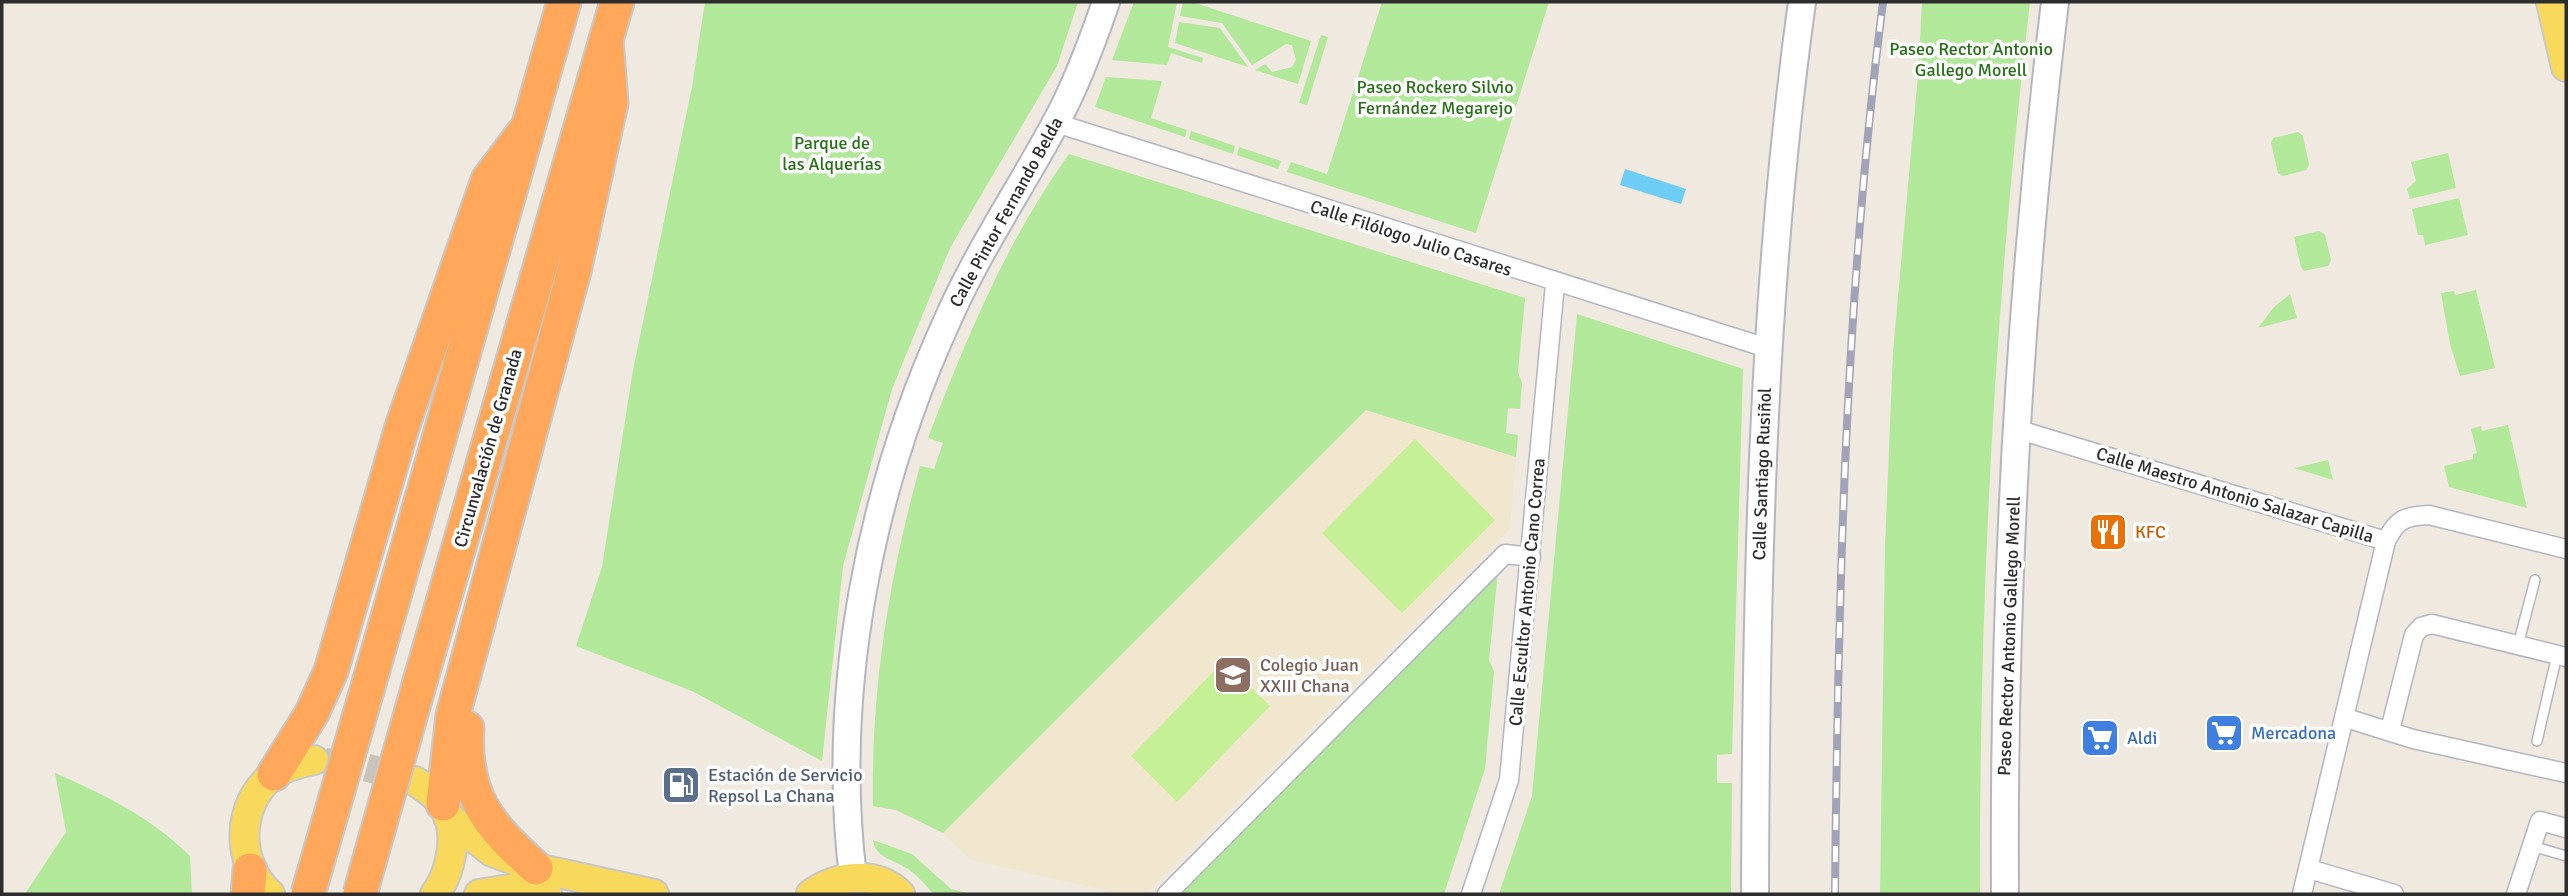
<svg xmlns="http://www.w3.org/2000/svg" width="2568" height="896" viewBox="0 0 2568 896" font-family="Signika,sans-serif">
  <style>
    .education { fill: #f1e7ce }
    .green { fill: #b2e89a }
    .pitch { fill: #c6f095 }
    .water { fill: #6ecdf5 }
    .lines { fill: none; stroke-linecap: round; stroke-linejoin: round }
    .primary-tunnel { stroke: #c8c3bb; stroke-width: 28; stroke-dasharray: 28 14; stroke-linecap: butt }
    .lane-casing { stroke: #b3b5c1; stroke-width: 12 }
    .street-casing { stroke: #b3b5c1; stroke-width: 21 }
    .secondary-casing { stroke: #b3b5c1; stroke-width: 30 }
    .primary-casing { stroke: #c8c8c8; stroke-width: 32 }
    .highway-casing { stroke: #c8c8c8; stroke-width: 37 }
    .lane { stroke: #fff; stroke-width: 9 }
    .street { stroke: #fff; stroke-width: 18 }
    .secondary { stroke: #fff; stroke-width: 26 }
    .primary { stroke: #f8d95b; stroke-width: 28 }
    .highway { stroke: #ffa75b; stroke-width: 33 }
    .rail-casing { stroke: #a1a4b8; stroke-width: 8 }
    .rail { stroke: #fff; stroke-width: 5; stroke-dasharray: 16; stroke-linecap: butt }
    .highway-bridge-casing { stroke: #c8c8c8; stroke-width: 37; stroke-linecap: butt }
    .highway-bridge { stroke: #ffa75b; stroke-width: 33 }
    .labels { text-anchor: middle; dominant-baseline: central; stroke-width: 7; stroke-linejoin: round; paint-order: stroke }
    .park-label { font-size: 18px; fill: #277117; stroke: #fff }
    .street-label { font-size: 18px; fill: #2d2d2d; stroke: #fff }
    .food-label { font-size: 18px; fill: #c56008; stroke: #fff; text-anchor: start }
    .education-label { font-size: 18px; fill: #785e54; stroke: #fff; text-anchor: start }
    .shop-label { font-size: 18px; fill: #366cbe; stroke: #fff; text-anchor: start }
    .service-label { font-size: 18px; fill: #4e5e75; stroke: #fff; text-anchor: start }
  </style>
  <rect width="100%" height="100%" fill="#efe9df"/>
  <path class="education" d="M 1366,410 L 1516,457 L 1510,529 L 1145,894 L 1122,894 L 971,860 L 943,833 Z"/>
  <g class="green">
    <path d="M 705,2 L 1078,2 L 1057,66 L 950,248 L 892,389 L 843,566 L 822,761 L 692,691 L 576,646 L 602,567 L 633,370 L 692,87 Z"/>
    <path d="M 1134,2 L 1177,2 L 1168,47 L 1203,58 L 1202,63 L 1171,53 L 1167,65 L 1112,60 Z"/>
    <path d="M 1183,2 L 1192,2 L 1311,41 L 1298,84 L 1255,70 L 1265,64 L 1272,72 L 1292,67 L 1296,60 L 1292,45 L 1286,44 L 1252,65 L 1222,23 L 1180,16 Z"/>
    <path d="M 1382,2 L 1549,2 L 1476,233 L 1287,172 L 1291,162 L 1327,174 Z"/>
    <path d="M 1922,2 L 2030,2 C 1995,300 1979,594 1980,894 L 1880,894 L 1885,546 L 1893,352 L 1918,75 Z"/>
    <path d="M 1179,22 L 1220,28 L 1248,67 L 1175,43 Z"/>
    <path d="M 1321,35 L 1328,37 L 1307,105 L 1299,103 Z"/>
    <path d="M 1106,77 L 1162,81 L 1151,118 L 1187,130 L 1185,137 L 1095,107 Z"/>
    <path d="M 1191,131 L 1235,146 L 1233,154 L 1189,139 Z"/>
    <path d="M 2298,132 L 2303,136 L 2309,165 L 2306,170 L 2283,176 L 2278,173 L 2271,143 L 2273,138 Z"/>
    <path d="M 1239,147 L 1281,161 L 1278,169 L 1237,155 Z"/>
    <path d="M 2448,153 L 2456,188 L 2410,199 L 2407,189 L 2416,181 L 2411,162 Z"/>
    <path d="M 1069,154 L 1525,298 L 1518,372 L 1522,383 L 1520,409 L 1508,408 L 1506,433 L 1518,435 L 1516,457 L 1366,410 L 943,833 L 896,810 L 873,806 C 871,689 889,578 920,466 L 934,469 L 943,443 L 928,438 C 966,339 1007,240 1069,154 Z"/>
    <path d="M 2459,198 L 2468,235 L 2425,245 L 2423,235 L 2418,235 L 2412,209 Z"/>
    <path d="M 2319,231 L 2325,235 L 2331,260 L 2328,266 L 2304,271 L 2301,267 L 2294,237 Z"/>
    <path d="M 2476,290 L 2495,368 L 2460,376 L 2450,344 L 2441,293 L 2454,291 L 2455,295 Z"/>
    <path d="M 2290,294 L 2297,318 L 2258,328 L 2274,307 Z"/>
    <path d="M 1577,314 L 1743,369 L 1732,754 L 1717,755 L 1717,783 L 1732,783 L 1731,894 L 1499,894 L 1532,796 Z"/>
    <path d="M 2508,425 L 2527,508 L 2449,487 L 2444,466 L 2473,459 L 2473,454 L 2477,453 L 2471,429 L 2481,426 L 2482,431 Z"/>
    <path d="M 2328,460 L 2333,480 L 2294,468 Z"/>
    <path d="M 1498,571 L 1489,660 L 1494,671 L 1485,769 L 1444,894 L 1178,894 Z"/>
    <path d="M 55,773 C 107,796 149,816 190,856 L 192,894 L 25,894 L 66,832 Z"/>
    <path d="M 873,840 L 912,854 L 951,889 L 971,894 L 933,894 C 926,885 918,876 908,869 C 895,860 875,858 873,840 Z"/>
  </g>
  <g class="pitch">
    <path d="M 1415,439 L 1495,520 L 1402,613 L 1322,533 Z"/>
    <path d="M 1224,661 L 1270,706 L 1177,802 L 1131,756 Z"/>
  </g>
  <path class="water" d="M 1625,169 L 1686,189 L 1681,204 L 1620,185 Z"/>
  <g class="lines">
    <path class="primary-tunnel" d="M 325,762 L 365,767 L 415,781"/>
    <defs>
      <g id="lane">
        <path d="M 2518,645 L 2535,580"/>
        <path d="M 2537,741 L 2557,655"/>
        <path d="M 2532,846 L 2566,856"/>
      </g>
      <g id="street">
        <path d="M 1056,123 L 1767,348"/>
        <path d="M 2016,429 L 2386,541 C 2397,519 2405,516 2429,515 L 2566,549"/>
        <path d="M 2346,718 L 2413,739 L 2566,773"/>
        <path d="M 2390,730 L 2414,635 L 2421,627 L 2432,624 L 2566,657"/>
        <path d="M 2309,869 L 2394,894"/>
        <path d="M 1167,894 L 1505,554 L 1531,557"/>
        <path d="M 1471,894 L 1509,780 L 1555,284"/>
        <path d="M 2302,894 L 2386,541"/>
        <path d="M 2516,894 L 2540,821 L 2566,828"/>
      </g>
      <g id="secondary">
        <path d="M 853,877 C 830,691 870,489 948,319 C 978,251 1020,189 1055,124 C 1076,86 1092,43 1106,2"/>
        <path d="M 1755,894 C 1756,596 1761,298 1802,2"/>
        <path d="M 2005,894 C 2003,596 2019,298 2055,2"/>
      </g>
      <g id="primary">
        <path d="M 2551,2 L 2566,67"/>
        <path d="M 415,781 C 425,788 437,795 444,806 C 459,831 452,872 435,894"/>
        <path d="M 448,817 L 492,852 L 536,868 L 654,894"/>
        <path d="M 270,894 C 235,864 236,804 273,775 C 284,766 301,763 314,760"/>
        <path d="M 479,894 L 522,887 L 547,894"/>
        <path d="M 811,894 C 837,875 875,870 900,894"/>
      </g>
      <g id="highway">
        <path d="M 374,666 L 564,2"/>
        <path d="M 421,678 L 617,2"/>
        <path d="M 467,728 C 463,796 488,825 536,868"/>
        <path d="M 274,774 L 312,713 L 331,671 L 402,427 L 488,180 L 527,128"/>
        <path d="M 443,804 L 453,715 L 574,271 L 611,103 L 606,40"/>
        <path d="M 248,894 L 250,870"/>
      </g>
    </defs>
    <use href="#lane" class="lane-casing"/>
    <use href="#street" class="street-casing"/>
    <use href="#secondary" class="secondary-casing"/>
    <use href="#primary" class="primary-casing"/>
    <use href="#highway" class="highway-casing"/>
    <use href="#lane" class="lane"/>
    <use href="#street" class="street"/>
    <use href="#secondary" class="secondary"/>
    <use href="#primary" class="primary"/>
    <use href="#highway" class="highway"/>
    <defs>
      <path id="rail" d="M 1835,894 C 1838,595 1845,299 1883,2"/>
    </defs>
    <use href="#rail" class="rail-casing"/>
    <use href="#rail" class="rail"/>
    <defs>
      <g id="highway-bridge">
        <path d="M 308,894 L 374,666"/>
        <path d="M 360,894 L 421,678"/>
      </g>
    </defs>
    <use href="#highway-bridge" class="highway-bridge-casing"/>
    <use href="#highway-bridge" class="highway-bridge"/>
  </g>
  <defs>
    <symbol id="restaurant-square" viewBox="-11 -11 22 22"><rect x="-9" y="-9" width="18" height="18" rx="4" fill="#e8710a" stroke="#fff"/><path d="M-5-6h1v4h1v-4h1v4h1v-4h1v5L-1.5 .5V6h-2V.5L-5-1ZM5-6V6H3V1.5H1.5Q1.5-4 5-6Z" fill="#fff"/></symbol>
    <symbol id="school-square" viewBox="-11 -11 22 22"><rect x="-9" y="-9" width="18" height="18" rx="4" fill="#8d6e63" stroke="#fff"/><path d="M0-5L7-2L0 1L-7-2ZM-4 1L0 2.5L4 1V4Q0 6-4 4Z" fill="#fff"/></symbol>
    <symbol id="supermarket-square" viewBox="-11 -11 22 22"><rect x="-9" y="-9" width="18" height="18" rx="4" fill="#3f7fe0" stroke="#fff"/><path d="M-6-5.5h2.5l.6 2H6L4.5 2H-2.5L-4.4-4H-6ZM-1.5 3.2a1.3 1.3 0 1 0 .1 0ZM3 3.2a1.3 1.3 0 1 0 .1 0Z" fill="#fff"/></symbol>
    <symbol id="fuel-square" viewBox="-11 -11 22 22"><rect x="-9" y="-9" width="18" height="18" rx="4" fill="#5c6f8a" stroke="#fff"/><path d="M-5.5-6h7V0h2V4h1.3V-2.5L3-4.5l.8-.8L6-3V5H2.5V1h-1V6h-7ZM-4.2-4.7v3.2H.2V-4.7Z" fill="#fff"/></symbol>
  </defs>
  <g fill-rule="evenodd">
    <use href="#restaurant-square" x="2086" y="510" width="44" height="44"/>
    <use href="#school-square" x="1211" y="653" width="44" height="44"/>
    <use href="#supermarket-square" x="2202" y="711" width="44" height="44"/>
    <use href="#supermarket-square" x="2078" y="716" width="44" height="44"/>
    <use href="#fuel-square" x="659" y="763" width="44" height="44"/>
  </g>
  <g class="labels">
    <g class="park-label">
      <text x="1971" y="49">Paseo Rector Antonio<tspan x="1971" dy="21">Gallego Morell</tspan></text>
      <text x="1435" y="87">Paseo Rockero Silvio<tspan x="1435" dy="21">Fernández Megarejo</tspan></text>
      <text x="832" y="143">Parque de<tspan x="832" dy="21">las Alquerías</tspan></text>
    </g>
    <g class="street-label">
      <text transform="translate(1006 212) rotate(-61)">Calle Pintor Fernando Belda</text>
      <text transform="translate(1411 238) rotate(18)">Calle Filólogo Julio Casares</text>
      <text transform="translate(488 448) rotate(-74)">Circunvalación de Granada</text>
      <text transform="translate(1762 474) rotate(-88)">Calle Santiago Rusiñol</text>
      <text transform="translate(2235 495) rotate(17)">Calle Maestro Antonio Salazar Capilla</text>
      <text transform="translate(1527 592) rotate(-85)">Calle Escultor Antonio Cano Correa</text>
      <text transform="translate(2009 636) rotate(-88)">Paseo Rector Antonio Gallego Morell</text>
    </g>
    <g class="food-label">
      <text x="2135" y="532">KFC</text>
    </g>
    <g class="education-label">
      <text x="1260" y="665">Colegio Juan<tspan x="1260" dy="21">XXIII Chana</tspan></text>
    </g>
    <g class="shop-label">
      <text x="2251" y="733">Mercadona</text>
      <text x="2127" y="738">Aldi</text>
    </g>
    <g class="service-label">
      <text x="708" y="775">Estación de Servicio<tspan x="708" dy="21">Repsol La Chana</tspan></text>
    </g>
  </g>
  <rect width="2568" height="896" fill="none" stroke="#2d2d2d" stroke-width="7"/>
</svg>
